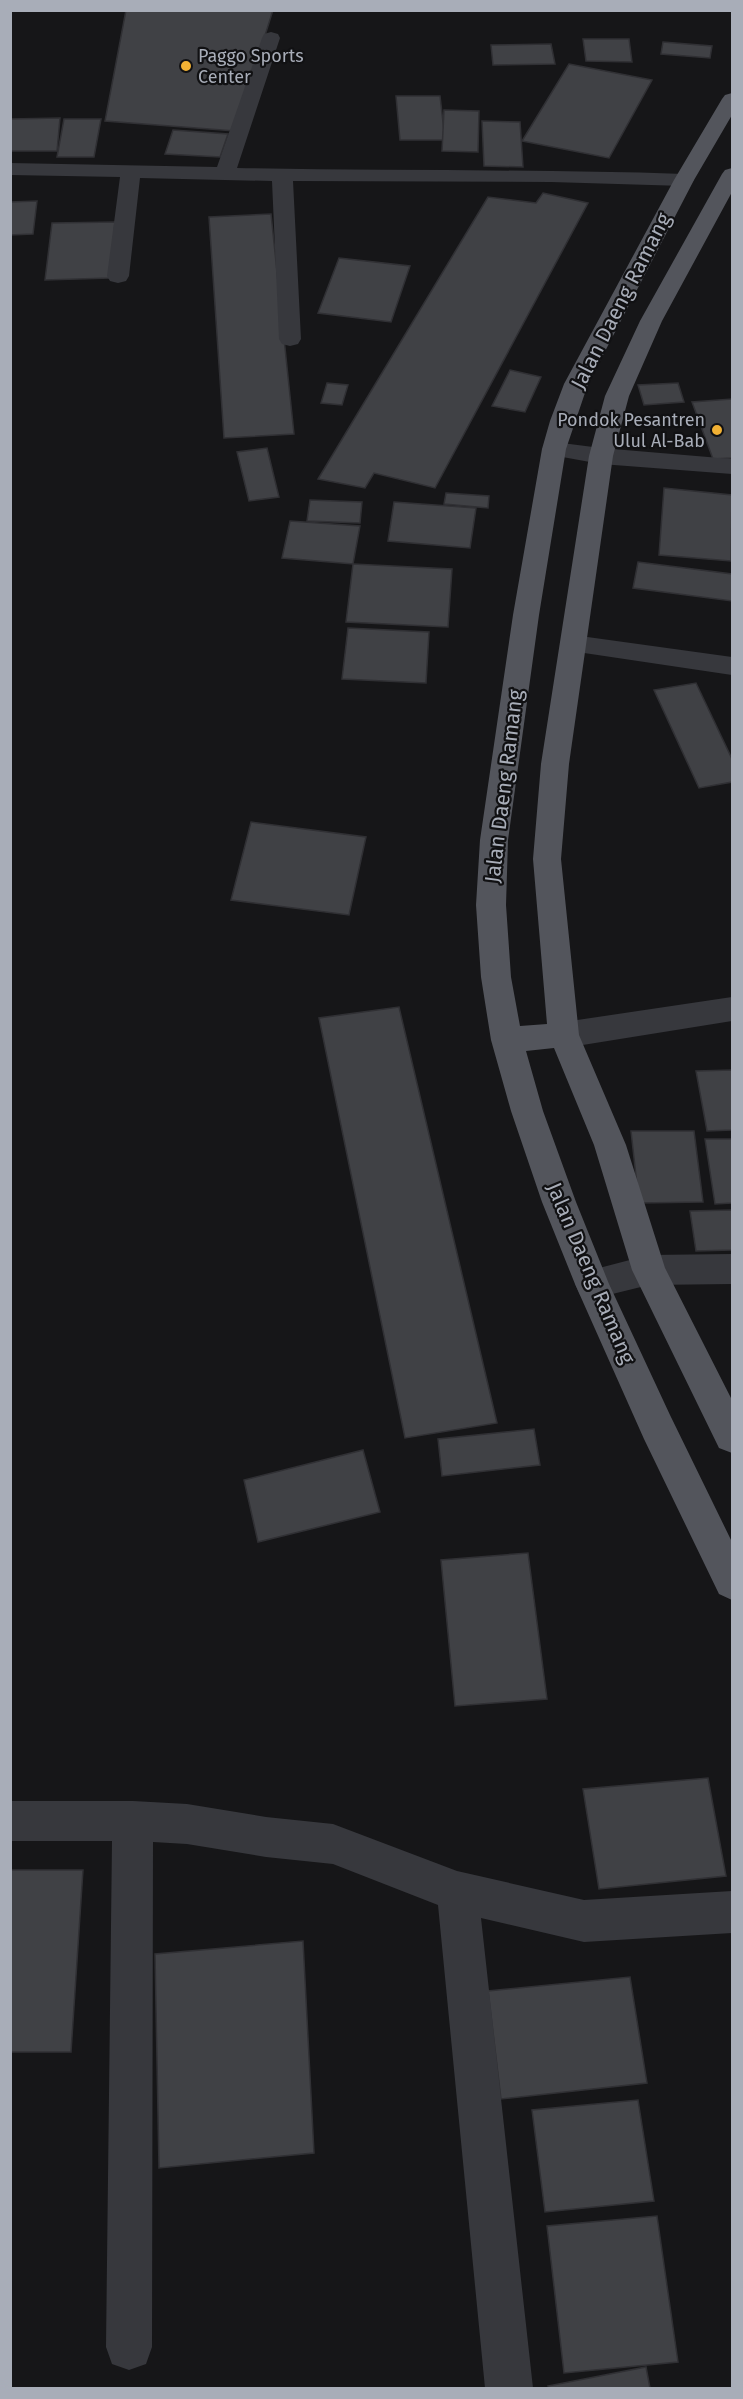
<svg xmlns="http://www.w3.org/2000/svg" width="743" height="2399" viewBox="0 0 743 2399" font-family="'Fira Sans',sans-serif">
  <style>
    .building { fill: #404145; stroke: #303034; stroke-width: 1.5 }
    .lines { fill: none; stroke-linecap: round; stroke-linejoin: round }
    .minor { fill: #37383d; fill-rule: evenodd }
    .major { fill: #53555c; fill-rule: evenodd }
    .poi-dot { fill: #f2b134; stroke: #111113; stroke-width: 2 }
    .labels { text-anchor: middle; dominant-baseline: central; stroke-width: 4.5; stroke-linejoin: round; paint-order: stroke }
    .far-poi-label { font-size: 18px; fill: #a8adb8; stroke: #111113; text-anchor: start }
    .street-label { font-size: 21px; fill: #a8adb8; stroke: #111113 }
  </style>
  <rect width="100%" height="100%" fill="#161618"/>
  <g class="building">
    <path d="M 126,10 L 273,10 L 235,131 L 105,121 Z"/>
    <path d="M 583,39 L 629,39 L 632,62 L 586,61 Z"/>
    <path d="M 663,42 L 712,46 L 710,58 L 661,54 Z"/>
    <path d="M 551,44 L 555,64 L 493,65 L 491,45 Z"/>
    <path d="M 569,64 L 652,80 L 609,158 L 522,141 Z"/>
    <path d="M 396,96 L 440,96 L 445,140 L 400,140 Z"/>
    <path d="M 444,110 L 479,111 L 478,152 L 442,151 Z"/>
    <path d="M 60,118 L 57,151 L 10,151 L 10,119 Z"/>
    <path d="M 64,119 L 101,119 L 94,157 L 57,157 Z"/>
    <path d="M 482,121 L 520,122 L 523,167 L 484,166 Z"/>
    <path d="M 173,130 L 228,134 L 220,157 L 165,154 Z"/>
    <path d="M 543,193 L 588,203 L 435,488 L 374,473 L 365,488 L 318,479 L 488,197 L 536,203 Z"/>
    <path d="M 37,201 L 33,234 L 10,235 L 10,202 Z"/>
    <path d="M 271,214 L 294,434 L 224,438 L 209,217 Z"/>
    <path d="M 115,222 L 110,278 L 45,280 L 52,223 Z"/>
    <path d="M 339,258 L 410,266 L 391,322 L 318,313 Z"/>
    <path d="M 510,370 L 541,377 L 525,412 L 492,406 Z"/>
    <path d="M 327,383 L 348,385 L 342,405 L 321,403 Z"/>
    <path d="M 678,383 L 684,402 L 644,405 L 638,385 Z"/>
    <path d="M 732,399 L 732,458 L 713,459 L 692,402 Z"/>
    <path d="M 267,448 L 279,497 L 249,501 L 237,452 Z"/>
    <path d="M 664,488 L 732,495 L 731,561 L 659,555 Z"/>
    <path d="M 446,493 L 489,496 L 488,508 L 444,504 Z"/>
    <path d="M 310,500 L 362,502 L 360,523 L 307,521 Z"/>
    <path d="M 394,502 L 476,508 L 470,548 L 388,541 Z"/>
    <path d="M 290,521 L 360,526 L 353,564 L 282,558 Z"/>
    <path d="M 638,562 L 732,574 L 732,601 L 633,588 Z"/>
    <path d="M 353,564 L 452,569 L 448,627 L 346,622 Z"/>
    <path d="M 348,628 L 429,632 L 426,683 L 342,679 Z"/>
    <path d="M 696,683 L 732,759 L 732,782 L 699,788 L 654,690 Z"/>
    <path d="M 251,822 L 366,837 L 349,915 L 231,900 Z"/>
    <path d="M 399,1007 L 497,1423 L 405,1438 L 319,1018 Z"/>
    <path d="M 732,1070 L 732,1130 L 707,1131 L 696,1071 Z"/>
    <path d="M 631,1131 L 694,1131 L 703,1202 L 639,1203 Z"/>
    <path d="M 705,1139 L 732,1139 L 732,1203 L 715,1204 Z"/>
    <path d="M 732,1210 L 732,1250 L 696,1251 L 690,1211 Z"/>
    <path d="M 534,1429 L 540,1465 L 442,1476 L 438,1439 Z"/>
    <path d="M 363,1450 L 380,1512 L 258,1542 L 244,1480 Z"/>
    <path d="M 528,1553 L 547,1699 L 455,1706 L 441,1560 Z"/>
    <path d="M 708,1778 L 726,1876 L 599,1889 L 583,1789 Z"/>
    <path d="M 10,1870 L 83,1870 L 71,2052 L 10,2052 Z"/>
    <path d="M 303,1941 L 314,2153 L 159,2168 L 155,1954 Z"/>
    <path d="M 630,1977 L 647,2083 L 501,2099 L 488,1991 Z"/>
    <path d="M 638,2100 L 654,2201 L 545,2212 L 532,2110 Z"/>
    <path d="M 657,2216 L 678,2362 L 564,2373 L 547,2226 Z"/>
    <path d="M 646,2367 L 650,2388 L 549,2388 L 548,2386 Z"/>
  </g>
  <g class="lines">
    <g class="minor">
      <path d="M 271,32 L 278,34 L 280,38 L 237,168 C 386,171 535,169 684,174 L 691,176 L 694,180 L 691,184 L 684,186 L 551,182 L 293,181 L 301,339 L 298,344 L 290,346 L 282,344 L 279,339 L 272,181 L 140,178 L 129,276 L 126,281 L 118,283 L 110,281 L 107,276 L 120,177 L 10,175 L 10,163 L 217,167 L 262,38 L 264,34 Z"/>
      <path d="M 554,442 L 601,448 L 732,459 L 732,474 L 601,464 L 546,454 L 542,449 L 546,444 Z"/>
      <path d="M 573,635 L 732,657 L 732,675 L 564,650 L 560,644 L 564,638 Z"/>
      <path d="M 732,997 L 732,1021 L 564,1048 L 553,1044 L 549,1035 L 553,1026 L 564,1022 Z"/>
      <path d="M 732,1254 L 732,1284 L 649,1285 L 592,1299 L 580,1295 L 575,1284 L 580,1273 L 649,1255 Z"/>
      <path d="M 10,1801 L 133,1801 L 187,1804 L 266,1817 L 333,1824 L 457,1871 L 584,1900 L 732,1891 L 732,1933 L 584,1942 L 481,1918 L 533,2388 L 485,2388 L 438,1905 L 333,1864 L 266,1857 L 187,1844 L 153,1842 L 152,2347 L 146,2364 L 129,2370 L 112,2364 L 106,2347 L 112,1841 L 10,1841 Z"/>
    </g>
    <path class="major" d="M 732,93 L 732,115 L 694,180 L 588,384 L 566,449 L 539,615 L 508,840 L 506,905 L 511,977 L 520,1026 L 547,1024 L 533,859 L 541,764 L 589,456 L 605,396 L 640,321 L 722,174 L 725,170 L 732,168 L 732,192 L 662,321 L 629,396 L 613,456 L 569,764 L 561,859 L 579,1035 L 626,1145 L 665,1268 L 732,1400 L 732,1453 L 719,1448 L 632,1270 L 594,1145 L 554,1048 L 526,1051 L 543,1111 L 576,1202 L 609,1284 L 670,1415 L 732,1542 L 732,1600 L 719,1594 L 644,1439 L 575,1284 L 542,1202 L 511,1111 L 491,1040 L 481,977 L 476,905 L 480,840 L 513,615 L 542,449 L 550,421 L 564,384 L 674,180 L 722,99 L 725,95 Z"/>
  </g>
  <g class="poi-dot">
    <circle cx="186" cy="66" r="6"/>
    <circle cx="717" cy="430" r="6"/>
  </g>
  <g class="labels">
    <g class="far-poi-label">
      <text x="198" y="56">Paggo Sports<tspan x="198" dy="21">Center</tspan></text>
      <text x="705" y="420" text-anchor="end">Pondok Pesantren<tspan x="705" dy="21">Ulul Al-Bab</tspan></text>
    </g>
    <g class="street-label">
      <text transform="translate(621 301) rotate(-63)">Jalan Daeng Ramang</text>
      <text transform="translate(504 786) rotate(-83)">Jalan Daeng Ramang</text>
      <text transform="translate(591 1273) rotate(67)">Jalan Daeng Ramang</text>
    </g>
  </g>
  <rect width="743" height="2399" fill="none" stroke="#a8adb8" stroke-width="24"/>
</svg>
